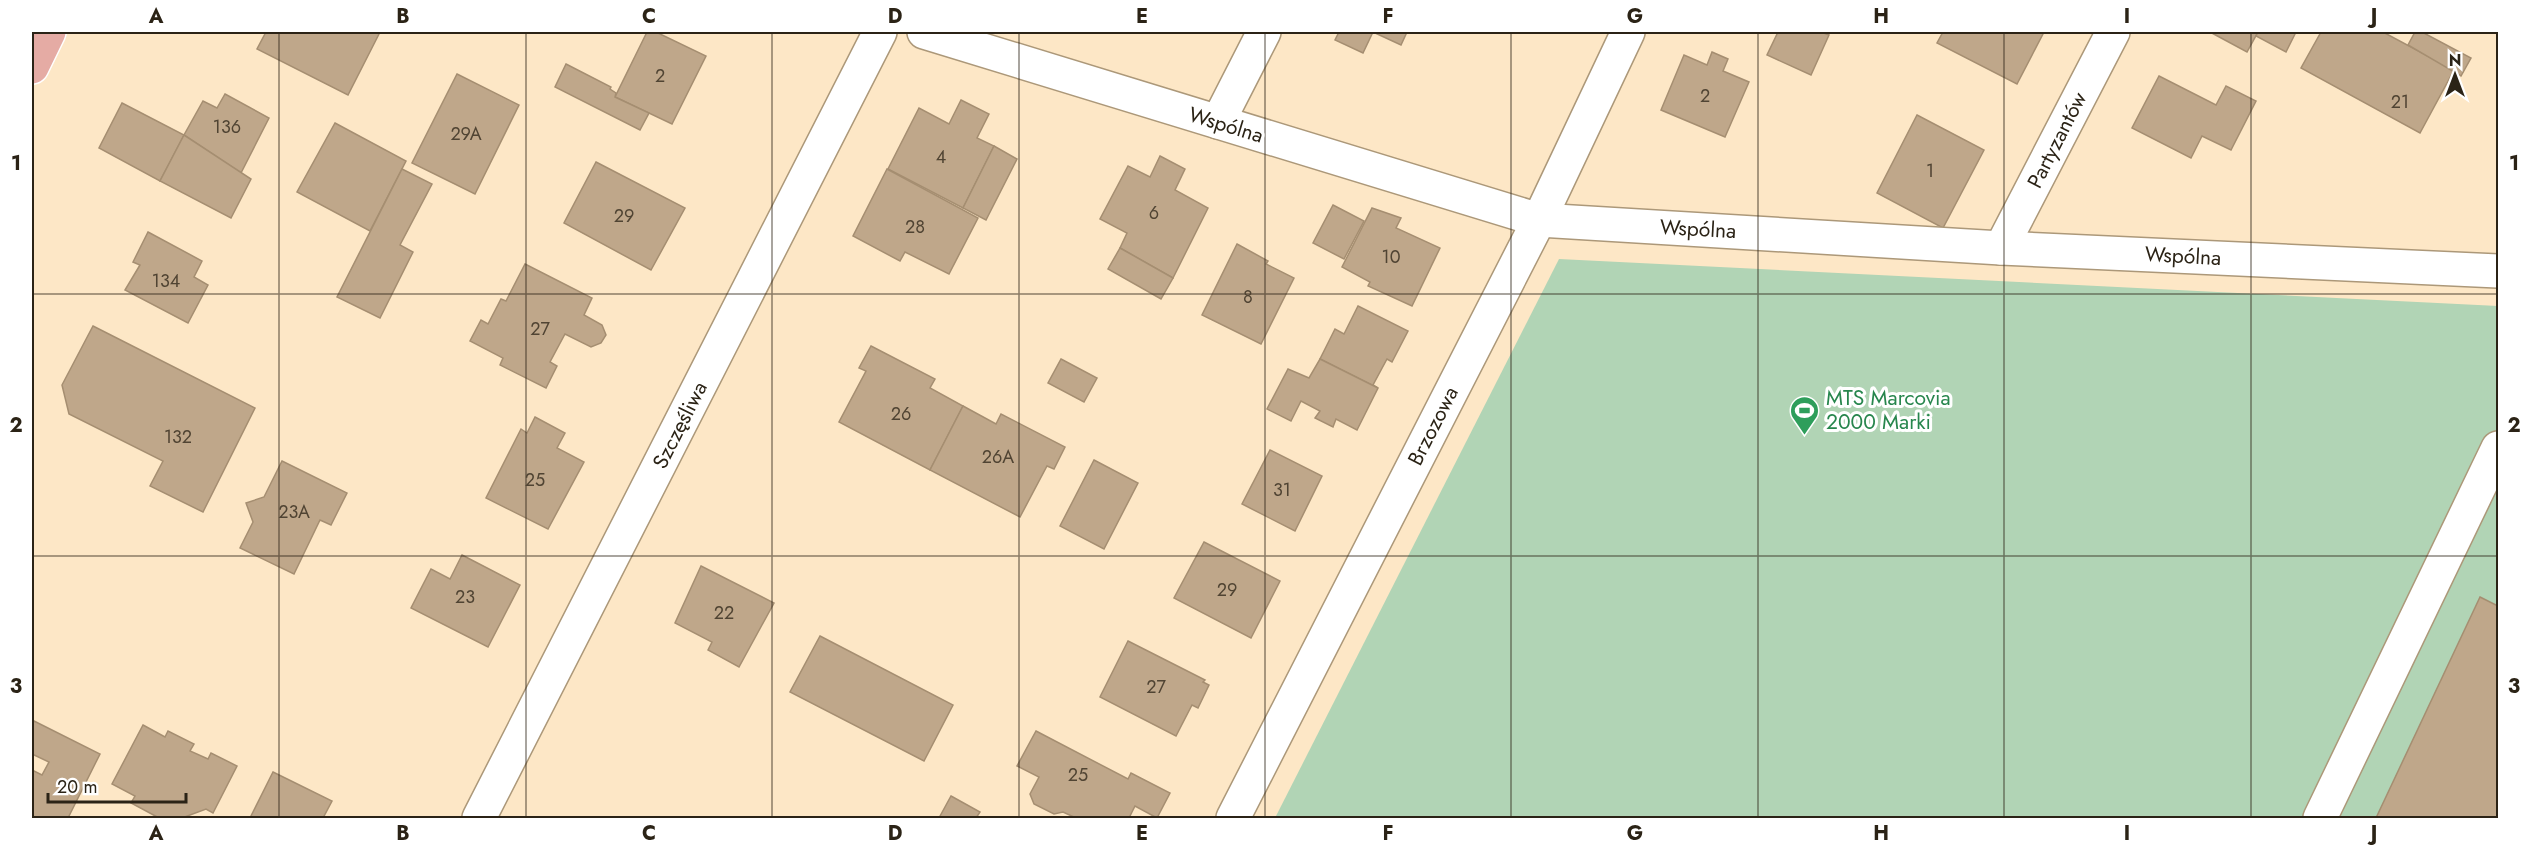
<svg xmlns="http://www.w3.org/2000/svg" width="2530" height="850" viewBox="0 0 2530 850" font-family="Jost,sans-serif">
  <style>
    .green { fill: #b1d4b5 }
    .building { fill: #bfa78a; stroke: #a58e71; stroke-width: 1.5 }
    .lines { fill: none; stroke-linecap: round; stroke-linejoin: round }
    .minor-casing { stroke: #ac9879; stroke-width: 36 }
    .major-casing { stroke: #fff; stroke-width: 36 }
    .minor { stroke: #fff; stroke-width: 33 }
    .major { stroke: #e5aba4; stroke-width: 33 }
    .grid { fill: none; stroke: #2b2316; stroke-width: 1.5; stroke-opacity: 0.55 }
    .labels { text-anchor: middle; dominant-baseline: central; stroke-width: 6; stroke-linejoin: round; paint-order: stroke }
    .number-label { font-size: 18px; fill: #504433 }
    .street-label { font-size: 21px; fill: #2b2316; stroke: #fff }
    .leisure-label { font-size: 21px; fill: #27864d; stroke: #fff; text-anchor: start }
    .neatline { fill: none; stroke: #2b2316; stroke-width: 2 }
    .grid-label { font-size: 20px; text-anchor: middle; font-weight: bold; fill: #2b2316 }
  </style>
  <rect width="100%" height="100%" fill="#fde7c6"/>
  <path class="green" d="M 1559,259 L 2498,306 L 2498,818 L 1275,818 Z"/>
  <g class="building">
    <path d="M 266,32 L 380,32 L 348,95 L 257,49 Z"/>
    <path d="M 647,32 L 656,32 L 706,56 L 672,124 L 615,97 Z"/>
    <path d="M 1339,32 L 1407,32 L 1401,45 L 1373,32 L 1363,53 L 1335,40 Z"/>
    <path d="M 1778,32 L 1821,32 L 1829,35 L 1811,75 L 1767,55 Z"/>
    <path d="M 1943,32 L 2044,32 L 2017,84 L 1937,43 Z"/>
    <path d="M 2210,32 L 2258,32 L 2247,52 Z"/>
    <path d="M 2258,32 L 2296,32 L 2286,52 L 2256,36 Z"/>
    <path d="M 2321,32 L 2383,32 L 2454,70 L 2420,133 L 2301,68 Z"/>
    <path d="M 2415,32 L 2422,32 L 2471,58 L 2461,76 L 2408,45 Z"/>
    <path d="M 1712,52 L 1728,59 L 1723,71 L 1749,82 L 1725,137 L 1661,110 L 1684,55 L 1707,65 Z"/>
    <path d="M 566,64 L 611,87 L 610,89 L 616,93 L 615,97 L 649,113 L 640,130 L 555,87 Z"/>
    <path d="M 457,74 L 519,105 L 475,194 L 412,163 Z"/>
    <path d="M 2159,76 L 2216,105 L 2226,86 L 2256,101 L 2231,150 L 2202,136 L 2191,158 L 2132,128 Z"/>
    <path d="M 225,94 L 269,118 L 241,173 L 184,135 L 203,101 L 217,108 Z"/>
    <path d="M 961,100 L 989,114 L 977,138 L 994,146 L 963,208 L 888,169 L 919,108 L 949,124 Z"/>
    <path d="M 122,103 L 184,135 L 160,181 L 99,148 Z"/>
    <path d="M 1917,115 L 1984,150 L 1943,228 L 1877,193 Z"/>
    <path d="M 335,123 L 406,161 L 370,231 L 297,192 Z"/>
    <path d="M 184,135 L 251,179 L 231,218 L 160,181 Z"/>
    <path d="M 994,146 L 1017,159 L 986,220 L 963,208 Z"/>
    <path d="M 1160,156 L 1185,169 L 1175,190 L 1208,208 L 1173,278 L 1120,248 L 1127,233 L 1100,219 L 1128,166 L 1150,177 Z"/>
    <path d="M 596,162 L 685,208 L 651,270 L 564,223 Z"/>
    <path d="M 402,169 L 432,184 L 400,245 L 413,252 L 380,318 L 337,297 Z"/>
    <path d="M 887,169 L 978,218 L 949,274 L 905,252 L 900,261 L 853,236 Z"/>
    <path d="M 1333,205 L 1364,221 L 1344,259 L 1313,243 Z"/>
    <path d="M 1372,208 L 1401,218 L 1396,228 L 1440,248 L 1412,306 L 1368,286 L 1370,282 L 1342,267 Z"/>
    <path d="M 148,232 L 202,261 L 194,277 L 208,285 L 188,323 L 125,290 L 140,265 L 133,262 Z"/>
    <path d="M 1237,244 L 1268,261 L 1266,264 L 1294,278 L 1261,344 L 1202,315 Z"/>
    <path d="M 1120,248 L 1173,278 L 1161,299 L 1108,269 Z"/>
    <path d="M 525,264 L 592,298 L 584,315 L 602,325 L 606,335 L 601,343 L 591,347 L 565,334 L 550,362 L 557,366 L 546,388 L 500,365 L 503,358 L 470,341 L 481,320 L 488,324 L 501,299 L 506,301 Z"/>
    <path d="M 1358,306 L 1408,331 L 1392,362 L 1387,359 L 1373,385 L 1378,388 L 1320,359 L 1335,329 L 1344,334 Z"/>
    <path d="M 93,326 L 255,408 L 203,512 L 150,486 L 163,461 L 69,414 L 62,385 Z"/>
    <path d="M 871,346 L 935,379 L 930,388 L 963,406 L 930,470 L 839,422 L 866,371 L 859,368 Z"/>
    <path d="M 1061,359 L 1097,378 L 1084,402 L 1048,383 Z"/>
    <path d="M 1320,359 L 1378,388 L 1357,430 L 1336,419 L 1333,427 L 1315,418 L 1320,411 L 1301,401 L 1291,421 L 1267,409 L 1288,369 L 1309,378 Z"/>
    <path d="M 963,406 L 996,424 L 1001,414 L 1065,447 L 1054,469 L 1047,466 L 1020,517 L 930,470 Z"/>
    <path d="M 535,417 L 565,433 L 557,448 L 584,462 L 548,529 L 486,498 L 521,429 L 527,433 Z"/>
    <path d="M 1270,450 L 1322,476 L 1295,531 L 1242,504 Z"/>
    <path d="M 1094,460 L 1138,483 L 1104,549 L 1060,526 Z"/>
    <path d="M 282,461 L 347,493 L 331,525 L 320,520 L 294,574 L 240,548 L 253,522 L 246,503 L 264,497 Z"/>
    <path d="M 1204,542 L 1280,581 L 1251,638 L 1174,598 Z"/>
    <path d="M 462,555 L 520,585 L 488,647 L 411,608 L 431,569 L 450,579 Z"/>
    <path d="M 701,566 L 774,603 L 739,667 L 708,650 L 712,642 L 675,623 Z"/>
    <path d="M 2480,597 L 2498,606 L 2498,818 L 2376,818 Z"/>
    <path d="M 820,636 L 953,705 L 924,761 L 790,692 Z"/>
    <path d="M 1128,641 L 1205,680 L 1203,682 L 1209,685 L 1198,708 L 1192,705 L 1176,736 L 1100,697 Z"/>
    <path d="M 34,721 L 100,754 L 68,818 L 32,818 L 32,770 L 42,775 L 49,762 L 32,754 L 32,726 Z"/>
    <path d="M 143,725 L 165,737 L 168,731 L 194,744 L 190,751 L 208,759 L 211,753 L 237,766 L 213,813 L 206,809 L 182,818 L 159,818 L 131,803 L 135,796 L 112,784 Z"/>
    <path d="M 1036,731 L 1128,779 L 1131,773 L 1170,793 L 1157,818 L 1135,806 L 1129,818 L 1076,818 L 1063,812 L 1054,814 L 1034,804 L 1030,794 L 1039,777 L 1017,766 Z"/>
    <path d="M 273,772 L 332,801 L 323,818 L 250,818 Z"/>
    <path d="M 951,796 L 980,812 L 976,818 L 939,818 Z"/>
  </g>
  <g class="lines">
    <defs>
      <g id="minor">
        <path d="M 924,32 L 1539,220 L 2001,248 L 2498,271"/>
        <path d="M 1218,122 L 1264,32"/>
        <path d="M 2001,248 L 2113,32"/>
        <path d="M 479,818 L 880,32"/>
        <path d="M 1233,818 L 1539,220 L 1628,32"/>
        <path d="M 2320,818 L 2498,448"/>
      </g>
      <path id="major" d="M 32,67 L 49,32"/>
    </defs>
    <use href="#minor" class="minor-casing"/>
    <use href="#major" class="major-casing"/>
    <use href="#minor" class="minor"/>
    <use href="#major" class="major"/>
  </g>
  <path class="grid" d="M 279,32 L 279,818M 526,32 L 526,818M 772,32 L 772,818M 1019,32 L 1019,818M 1265,32 L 1265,818M 1511,32 L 1511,818M 1758,32 L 1758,818M 2004,32 L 2004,818M 2251,32 L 2251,818M 32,294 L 2498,294M 32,556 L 2498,556"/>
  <defs>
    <symbol id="stadium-pin" viewBox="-11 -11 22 30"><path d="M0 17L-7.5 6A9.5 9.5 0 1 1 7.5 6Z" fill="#2e9e5b" stroke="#fff"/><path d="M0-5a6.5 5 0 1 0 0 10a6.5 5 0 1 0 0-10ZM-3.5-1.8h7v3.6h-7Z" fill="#fff"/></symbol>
  </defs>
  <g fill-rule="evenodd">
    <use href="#stadium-pin" x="1788" y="394" width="33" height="45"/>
  </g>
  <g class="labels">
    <g class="number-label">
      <text x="660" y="76">2</text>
      <text x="1705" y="96">2</text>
      <text x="2400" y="102">21</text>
      <text x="227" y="127">136</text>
      <text x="466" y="134">29A</text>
      <text x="941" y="157">4</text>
      <text x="1930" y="171">1</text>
      <text x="1154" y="213">6</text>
      <text x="624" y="216">29</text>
      <text x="915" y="227">28</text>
      <text x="1391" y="257">10</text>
      <text x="166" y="281">134</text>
      <text x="1248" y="297">8</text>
      <text x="540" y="329">27</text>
      <text x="901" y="414">26</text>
      <text x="178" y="437">132</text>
      <text x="998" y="457">26A</text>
      <text x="535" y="480">25</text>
      <text x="1282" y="490">31</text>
      <text x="294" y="512">23A</text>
      <text x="1227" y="590">29</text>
      <text x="465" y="597">23</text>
      <text x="724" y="613">22</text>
      <text x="1156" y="687">27</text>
      <text x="1078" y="775">25</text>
    </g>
    <g class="street-label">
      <text transform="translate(1226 125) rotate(17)">Wspólna</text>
      <text transform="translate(2057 140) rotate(-63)">Partyzantów</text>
      <text transform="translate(1698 229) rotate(3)">Wspólna</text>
      <text transform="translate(2183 256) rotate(3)">Wspólna</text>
      <text transform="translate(680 425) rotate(-63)">Szczęśliwa</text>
      <text transform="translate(1433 426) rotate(-63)">Brzozowa</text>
    </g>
    <g class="leisure-label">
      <text x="1826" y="398">MTS Marcovia<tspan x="1826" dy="24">2000 Marki</tspan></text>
    </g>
  </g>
  <rect width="2530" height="850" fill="none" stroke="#ffffff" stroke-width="66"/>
  <g transform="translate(2455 75)" stroke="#ffffff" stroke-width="4.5" paint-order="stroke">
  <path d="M0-4.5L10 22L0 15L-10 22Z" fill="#2b2316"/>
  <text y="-9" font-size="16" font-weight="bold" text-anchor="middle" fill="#2b2316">N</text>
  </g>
  <path d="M48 793v9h138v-9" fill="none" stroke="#2b2316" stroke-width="3"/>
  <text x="57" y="793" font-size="18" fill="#2b2316" stroke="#ffffff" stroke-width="4.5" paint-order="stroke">20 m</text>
  <rect x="33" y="33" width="2464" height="784" class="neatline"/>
  <g class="grid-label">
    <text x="156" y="23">A</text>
    <text x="403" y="23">B</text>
    <text x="649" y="23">C</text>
    <text x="895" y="23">D</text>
    <text x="1142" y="23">E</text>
    <text x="1388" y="23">F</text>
    <text x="1635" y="23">G</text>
    <text x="1881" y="23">H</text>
    <text x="2127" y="23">I</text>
    <text x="2374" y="23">J</text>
    <text x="16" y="170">1</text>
    <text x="2514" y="170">1</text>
    <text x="16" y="432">2</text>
    <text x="2514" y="432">2</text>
    <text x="16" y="693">3</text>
    <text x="2514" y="693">3</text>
    <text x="156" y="840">A</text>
    <text x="403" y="840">B</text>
    <text x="649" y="840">C</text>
    <text x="895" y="840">D</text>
    <text x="1142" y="840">E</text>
    <text x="1388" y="840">F</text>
    <text x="1635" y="840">G</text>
    <text x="1881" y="840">H</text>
    <text x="2127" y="840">I</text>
    <text x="2374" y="840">J</text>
  </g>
</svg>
